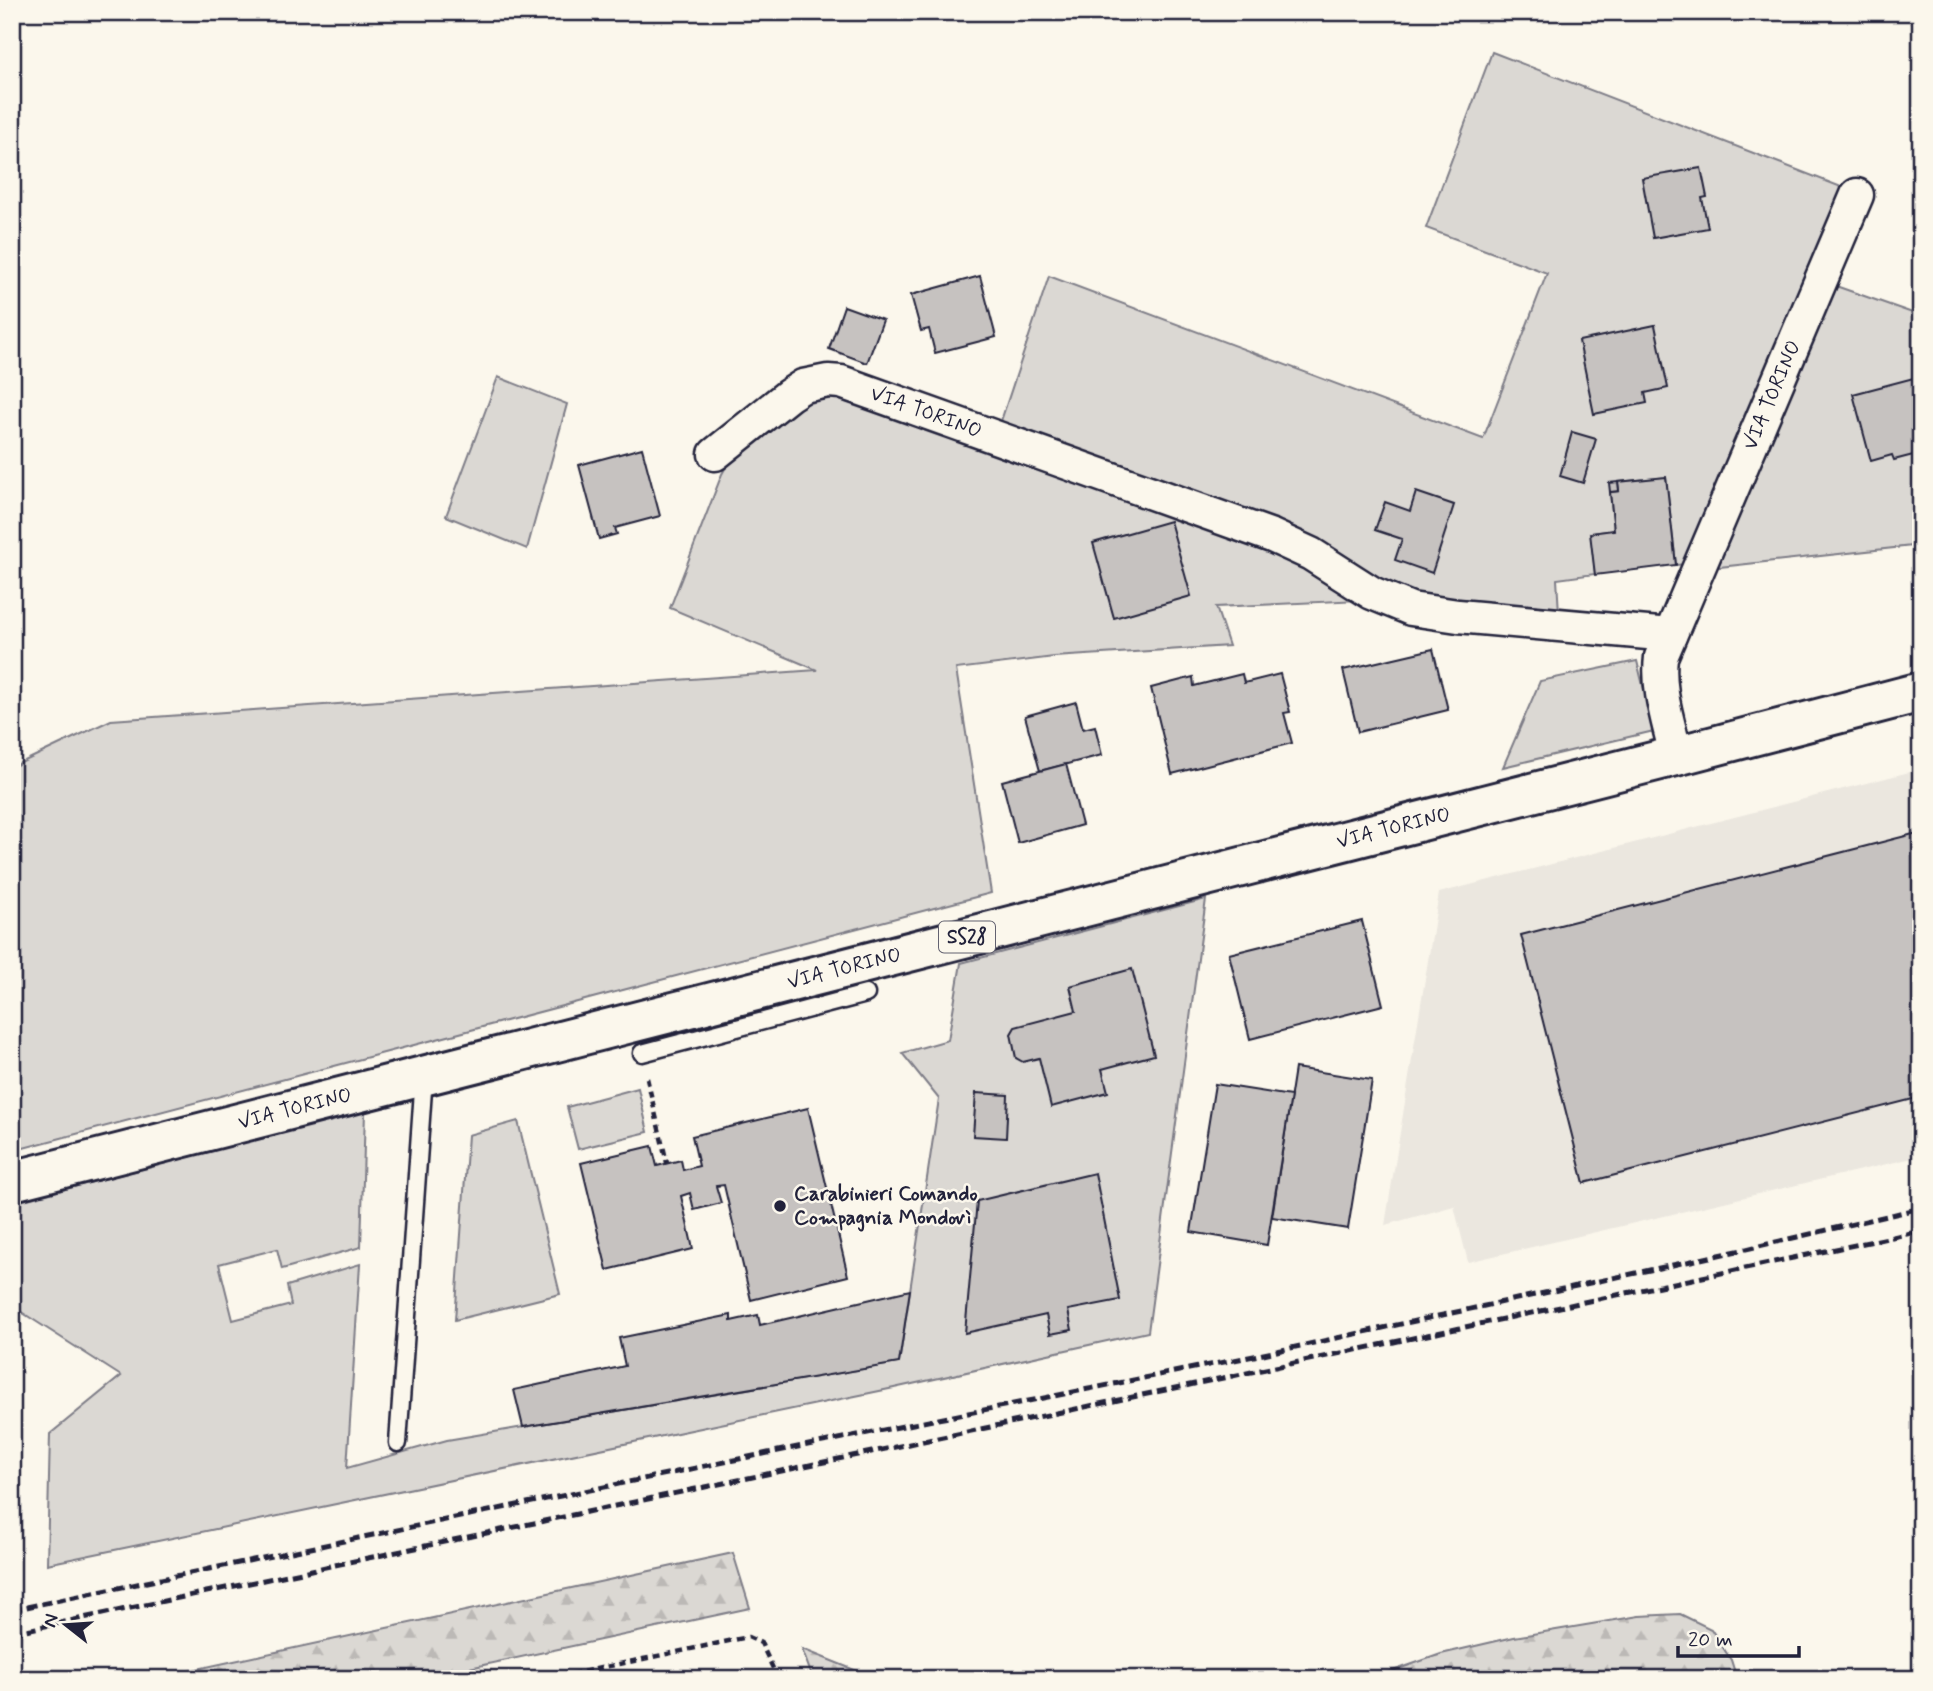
<svg xmlns="http://www.w3.org/2000/svg" width="1933" height="1691" viewBox="0 0 1933 1691" font-family="Mynerve,sans-serif">
  <style>
    .built { fill: #ebe7df }
    .green { fill: #dbd8d3; stroke: #7e7d87; stroke-width: 2 }
    .forest { fill: url(#forest-firs); stroke: #7e7d87; stroke-width: 2 }
    .building { fill: #c6c2c0; stroke: #22223b; stroke-width: 2 }
    .lines { fill: none; stroke-linecap: round; stroke-linejoin: round }
    .service-casing { stroke: #22223b; stroke-width: 21 }
    .minor-casing { stroke: #22223b; stroke-width: 37 }
    .primary-casing { stroke: #22223b; stroke-width: 44 }
    .path { stroke: #22223b; stroke-width: 4.5; stroke-dasharray: 7 5; stroke-linecap: butt }
    .service { stroke: #fbf7ec; stroke-width: 16 }
    .minor { stroke: #fbf7ec; stroke-width: 32 }
    .primary { stroke: #fbf7ec; stroke-width: 38 }
    .rail { stroke: #22223b; stroke-width: 5; stroke-dasharray: 10 5; stroke-linecap: butt }
    .poi-dot { fill: #22223b; stroke: #fbf7ec; stroke-width: 2.5 }
    .labels { text-anchor: middle; dominant-baseline: central; stroke-width: 5; stroke-linejoin: round; paint-order: stroke }
    .shield { fill: #fbf7ec; stroke: #636270; stroke-width: 2 }
    .shield-label { font-size: 19px; font-weight: bold; fill: #22223b }
    .street-label { font-size: 21px; fill: #22223b; stroke: #fbf7ec }
    .poi-label { font-size: 21px; font-weight: bold; fill: #22223b; stroke: #fbf7ec; text-anchor: start }
  </style>
  <defs>
    <pattern id="forest-firs" width="22" height="20" patternUnits="userSpaceOnUse" patternTransform="scale(1.75)"><rect width="22" height="20" fill="#dbd8d3"/><path d="M5 1l3.5 6h-7zM16 11l3.5 6h-7z" fill="#bcb9b6"/></pattern>
  </defs>
  <rect width="100%" height="100%" fill="#fbf7ec"/>
  <filter id="ink" filterUnits="userSpaceOnUse"><feTurbulence type="fractalNoise" baseFrequency=".0143" numOctaves="2"/><feDisplacementMap in="SourceGraphic" scale="14" xChannelSelector="R" yChannelSelector="G"/><feConvolveMatrix kernelMatrix="1 2 1 2 8 2 1 2 1" color-interpolation-filters="sRGB"/></filter>
  <g filter="url(#ink)">
    <path class="built" d="M 1921,769 L 1921,1156 L 1468,1262 L 1454,1206 L 1385,1225 L 1439,893 Z"/>
    <g class="green">
      <path d="M 1492,52 L 1844,188 L 1687,564 L 1676,565 L 1666,477 L 1619,482 L 1610,493 L 1614,530 L 1591,533 L 1595,574 L 1557,579 L 1559,613 L 1436,604 L 999,427 L 1049,276 L 1483,439 L 1547,273 L 1426,228 Z"/>
      <path d="M 1833,285 L 1921,316 L 1921,545 L 1710,568 Z"/>
      <path d="M 498,377 L 567,404 L 527,549 L 446,516 Z"/>
      <path d="M 818,396 L 839,397 L 1266,547 L 1361,600 L 1216,607 L 1229,646 L 1054,657 L 956,669 L 991,893 L 12,1151 L 12,767 L 111,720 L 817,670 L 670,608 L 722,474 L 732,456 L 806,400 Z"/>
      <path d="M 1637,661 L 1654,731 L 1503,767 L 1540,681 Z"/>
      <path d="M 1206,899 L 1148,1332 L 894,1388 L 47,1564 L 50,1434 L 121,1376 L 12,1306 L 12,1203 L 365,1111 L 361,1247 L 282,1269 L 277,1249 L 219,1264 L 233,1320 L 291,1305 L 287,1286 L 360,1264 L 347,1468 L 447,1440 L 899,1363 L 939,1099 L 902,1053 L 948,1040 L 961,963 Z"/>
      <path d="M 638,1088 L 648,1132 L 578,1149 L 567,1107 Z"/>
      <path d="M 518,1121 L 560,1294 L 455,1320 L 468,1135 Z"/>
    </g>
    <g class="forest">
      <path d="M 733,1553 L 750,1608 L 418,1679 L 151,1679 Z"/>
      <path d="M 1680,1614 L 1711,1629 L 1731,1660 L 1737,1679 L 1370,1679 L 1441,1654 L 1514,1637 L 1639,1616 Z"/>
      <path d="M 802,1649 L 877,1679 L 813,1679 Z"/>
    </g>
    <g class="building">
      <path d="M 1701,168 L 1707,197 L 1702,198 L 1708,228 L 1653,238 L 1642,178 Z"/>
      <path d="M 980,276 L 996,337 L 935,353 L 929,329 L 921,331 L 911,295 Z"/>
      <path d="M 844,306 L 883,320 L 867,363 L 829,349 Z"/>
      <path d="M 1655,325 L 1668,388 L 1645,393 L 1647,403 L 1594,414 L 1579,341 Z"/>
      <path d="M 1921,376 L 1921,453 L 1894,460 L 1892,455 L 1871,461 L 1853,394 Z"/>
      <path d="M 1572,432 L 1596,439 L 1583,483 L 1560,476 Z"/>
      <path d="M 642,448 L 660,516 L 615,528 L 617,534 L 599,539 L 579,465 Z"/>
      <path d="M 1666,477 L 1676,565 L 1595,575 L 1590,533 L 1614,530 L 1610,492 L 1619,491 L 1618,482 Z"/>
      <path d="M 1618,482 L 1619,491 L 1610,492 L 1609,483 Z"/>
      <path d="M 1416,492 L 1454,505 L 1432,573 L 1395,560 L 1402,539 L 1375,530 L 1385,502 L 1410,511 Z"/>
      <path d="M 1170,521 L 1191,596 L 1114,618 L 1093,543 Z"/>
      <path d="M 1433,649 L 1448,710 L 1358,732 L 1343,670 Z"/>
      <path d="M 1242,674 L 1244,683 L 1280,674 L 1290,712 L 1284,713 L 1292,743 L 1172,774 L 1151,688 L 1193,677 L 1194,686 Z"/>
      <path d="M 1076,702 L 1083,729 L 1095,726 L 1102,755 L 1040,771 L 1025,716 Z"/>
      <path d="M 1066,764 L 1082,825 L 1018,843 L 1002,781 Z"/>
      <path d="M 1921,832 L 1921,1097 L 1584,1183 L 1521,935 Z"/>
      <path d="M 1362,921 L 1383,1005 L 1250,1039 L 1229,954 Z"/>
      <path d="M 1132,969 L 1154,1055 L 1102,1069 L 1108,1092 L 1051,1107 L 1039,1058 L 1023,1062 L 1016,1058 L 1011,1034 L 1015,1027 L 1076,1011 L 1070,986 Z"/>
      <path d="M 1295,1068 L 1372,1080 L 1348,1229 L 1272,1217 Z"/>
      <path d="M 1215,1084 L 1291,1096 L 1267,1245 L 1191,1232 Z"/>
      <path d="M 976,1093 L 1008,1095 L 1006,1138 L 973,1136 Z"/>
      <path d="M 808,1108 L 848,1276 L 751,1300 L 724,1185 L 716,1186 L 721,1203 L 694,1210 L 690,1193 L 681,1196 L 693,1249 L 607,1270 L 581,1163 L 652,1146 L 657,1166 L 681,1160 L 683,1170 L 699,1166 L 692,1136 Z"/>
      <path d="M 1095,1173 L 1120,1300 L 1068,1310 L 1072,1330 L 1050,1334 L 1046,1315 L 965,1333 L 977,1201 Z"/>
      <path d="M 910,1290 L 899,1363 L 523,1427 L 514,1390 L 625,1366 L 619,1338 L 731,1315 L 731,1321 L 758,1315 L 760,1325 Z"/>
    </g>
    <g class="lines">
      <defs>
        <g id="service">
          <path d="M 642,1053 L 866,994"/>
          <path d="M 398,1443 L 424,1076"/>
        </g>
        <g id="minor">
          <path id="s1" d="M 715,454 L 789,395 L 803,386 L 828,381 L 841,382 L 1272,536 L 1311,554 L 1372,593 L 1411,609 L 1458,616 L 1670,635"/>
          <path id="s2" d="M 1676,756 C 1669,723 1657,691 1661,657 L 1857,195"/>
        </g>
        <g id="primary">
          <path id="s3" d="M 12,1181 L 1676,756 L 1921,692"/>
        </g>
      </defs>
      <use href="#service" class="service-casing"/>
      <use href="#minor" class="minor-casing"/>
      <use href="#primary" class="primary-casing"/>
      <g class="path">
        <path d="M 647,1078 L 667,1163"/>
        <path d="M 548,1679 L 748,1637 L 761,1643 L 778,1679"/>
      </g>
      <use href="#service" class="service"/>
      <use href="#minor" class="minor"/>
      <use href="#primary" class="primary"/>
      <g class="rail">
        <path d="M 12,1610 L 768,1453 L 1254,1356 L 1742,1250 L 1921,1208"/>
        <path d="M 12,1633 L 1921,1231"/>
      </g>
    </g>
  </g>
  <circle class="poi-dot" cx="780" cy="1206" r="7"/>
  <g class="labels">
    <rect class="shield" x="939" y="921.5" width="56" height="31" rx="5"/>
    <g class="shield-label">
      <text x="967" y="937">SS28</text>
    </g>
    <g class="street-label">
      <text stroke="none"><textPath href="#s2" startOffset="385">VIA TORINO</textPath></text>
      <text stroke="none"><textPath href="#s1" startOffset="240">VIA TORINO</textPath></text>
      <text stroke="none"><textPath href="#s3" startOffset="1426">VIA TORINO</textPath></text>
      <text stroke="none"><textPath href="#s3" startOffset="859">VIA TORINO</textPath></text>
      <text stroke="none"><textPath href="#s3" startOffset="292">VIA TORINO</textPath></text>
    </g>
    <g class="poi-label">
      <text x="794" y="1194">Carabinieri Comando<tspan x="794" dy="24">Compagnia Mondovì</tspan></text>
    </g>
  </g>
  <rect width="1933" height="1691" fill="none" stroke="#fbf7ec" stroke-width="42"/>
  <rect x="21" y="21" width="1891" height="1649" fill="none" stroke="#22223b" stroke-width="2.5" filter="url(#ink)"/>
  <g transform="translate(66 1625) rotate(287)" stroke="#fbf7ec" stroke-width="5" paint-order="stroke">
  <path d="M0-5L12 26L0 18L-12 26Z" fill="#22223b"/>
  <text y="-10" font-size="19" font-weight="bold" text-anchor="middle" fill="#22223b">N</text>
  </g>
  <path d="M1678 1646v10h121v-10" fill="none" stroke="#22223b" stroke-width="3.5"/>
  <text x="1688" y="1646" font-size="21" fill="#22223b" stroke="#fbf7ec" stroke-width="5" paint-order="stroke">20 m</text>
</svg>
